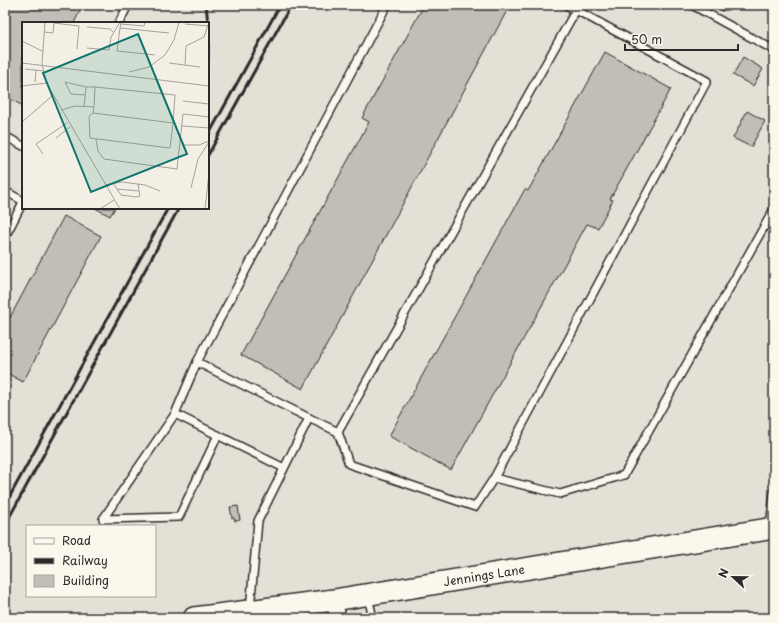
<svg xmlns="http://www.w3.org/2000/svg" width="779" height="623" viewBox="0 0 779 623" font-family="'Playpen Sans',sans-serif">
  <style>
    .built { fill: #e4e0d6; fill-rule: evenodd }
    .building { fill: #c0beb6; stroke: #2b2b2b }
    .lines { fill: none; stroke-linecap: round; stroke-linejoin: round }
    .lane-casing { stroke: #2b2b2b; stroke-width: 10 }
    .street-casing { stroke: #2b2b2b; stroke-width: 18 }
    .secondary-casing { stroke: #2b2b2b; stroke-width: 24 }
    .lane { stroke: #fbf7ec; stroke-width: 7 }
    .street { stroke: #fbf7ec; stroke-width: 15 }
    .secondary { stroke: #fbf7ec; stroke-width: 21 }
    .rail { stroke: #2b2b2b; stroke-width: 3 }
    .labels { text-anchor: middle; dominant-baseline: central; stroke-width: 3; stroke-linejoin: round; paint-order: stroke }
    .street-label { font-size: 12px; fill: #2b2b2b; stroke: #fbf7ec }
    .inset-road { fill: none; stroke: #a3a19a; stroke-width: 1 }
    .view { fill: #0f766e; fill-opacity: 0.15; stroke: #0f766e; stroke-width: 2 }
    .inset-edge { fill: none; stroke: #2b2b2b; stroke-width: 2 }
  </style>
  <rect width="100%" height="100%" fill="#f3efe4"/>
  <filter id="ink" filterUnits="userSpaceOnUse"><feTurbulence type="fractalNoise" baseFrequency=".025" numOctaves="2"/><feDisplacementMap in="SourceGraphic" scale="8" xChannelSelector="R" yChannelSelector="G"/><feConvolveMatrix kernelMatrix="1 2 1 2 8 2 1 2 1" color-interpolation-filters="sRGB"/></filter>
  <g filter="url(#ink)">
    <path class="built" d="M 5,5 L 774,5 L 774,618 L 5,618 ZM 23,23 L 208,23 L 208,208 L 23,208 ZM 27,526 L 155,526 L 155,596 L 27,596 Z"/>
    <g class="building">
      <path d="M 5,5 L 83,5 L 74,23 L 23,23 L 23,106 L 5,96 Z"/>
      <path d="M 424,5 L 510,5 L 303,389 L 241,355 L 369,122 L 362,118 Z"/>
      <path d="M 605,52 L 671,89 L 610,199 L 613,200 L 598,228 L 587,224 L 451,470 L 389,436 L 525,189 L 528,191 Z"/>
      <path d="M 743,57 L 763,69 L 753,86 L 733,75 Z"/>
      <path d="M 747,111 L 765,121 L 751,147 L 733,138 Z"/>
      <path d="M 95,208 L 115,208 L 110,216 Z"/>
      <path d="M 64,216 L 101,236 L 23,382 L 5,372 L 5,327 Z"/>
      <path d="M 238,506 L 240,520 L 235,521 L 234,518 L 232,518 L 230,507 Z"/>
    </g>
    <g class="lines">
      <defs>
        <g id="lane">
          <path d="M 566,5 L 576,10"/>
          <path d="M 692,5 L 774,50"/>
          <path d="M 119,23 L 128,5"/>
          <path d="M 5,136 L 23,146"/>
          <path d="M 5,191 L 23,201"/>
          <path d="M 5,237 L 23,202"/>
          <path d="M 197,362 L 387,5"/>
          <path d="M 175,414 L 103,519 L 179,517 L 218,435"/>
          <path d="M 284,468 L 175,414 L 197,362 L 309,418"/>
          <path d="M 494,478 L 560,494 L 624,475 L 774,209"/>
          <path d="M 770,527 L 774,493"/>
          <path d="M 368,597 L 373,618"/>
          <path d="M 250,609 L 258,521 L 309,418 L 338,432 L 576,10 L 707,81 L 494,478 L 475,507 L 349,464 L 338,432"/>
        </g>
        <path id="street" d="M 334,600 L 338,618"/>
        <path id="secondary" d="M 194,618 L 334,600 L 774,528"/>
      </defs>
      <use href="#lane" class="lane-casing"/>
      <use href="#street" class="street-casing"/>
      <use href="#secondary" class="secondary-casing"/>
      <use href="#lane" class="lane"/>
      <use href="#street" class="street"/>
      <use href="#secondary" class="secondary"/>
      <g class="rail">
        <path d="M 206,5 L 208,23"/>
        <path d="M 722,10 L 724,5"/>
        <path d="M 208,44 L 208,58"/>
        <path d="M 208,136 L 280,5"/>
        <path d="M 208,155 L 291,5"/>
        <path d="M 5,505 L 168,208"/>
        <path d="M 5,525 L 179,208"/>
      </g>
    </g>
  </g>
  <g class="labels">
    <g class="street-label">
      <text transform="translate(484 575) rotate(-9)">Jennings Lane</text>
    </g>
  </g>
  <g transform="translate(22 22)">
    <rect width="187" height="187" fill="#f3efe4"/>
    <path class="inset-road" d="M 23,0 L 20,42 L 25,62 L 98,187M 99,0 L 98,6 L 147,11M 99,2 L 122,4 L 123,0M 163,2 L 187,4M 65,5 L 88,7 L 91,10M 98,6 L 95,29 L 133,33M 22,10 L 31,11 L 32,1 L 57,4 L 55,27M 0,19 L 20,29M 65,26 L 87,28 L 89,15 L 98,0M 0,41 L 187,64M 147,41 L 178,45M 163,43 L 164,24 L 182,15 L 187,0M 3,47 L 22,49M 107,50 L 127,45 L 143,33 L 152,18 L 157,0M 13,60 L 14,48M 0,64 L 25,61M 73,65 L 153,73 L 151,101M 63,73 L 49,72 L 43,60 L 64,65M 161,79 L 187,82M 62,85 L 64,65 L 73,65 L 72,85M 39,88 L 53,84 L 72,85 L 71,91 L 151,101 L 148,126 L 68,116 L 67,94 L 71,91M 0,100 L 30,74M 160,104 L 187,106M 34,116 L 48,105M 74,117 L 76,129 L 82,137 L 155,147 L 161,92 L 187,95M 160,123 L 177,123 L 187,119M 21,132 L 14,122 L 45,101M 91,161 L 99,173 L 114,175 L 118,174 L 116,162M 83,163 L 100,160 L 123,163 L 138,169M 169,166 L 176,137 L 187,120M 95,167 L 117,169M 78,187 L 92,178M 183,187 L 187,151"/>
    <path class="view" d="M 116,12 L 165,132 L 69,170 L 21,51 Z"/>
    <rect width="187" height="187" class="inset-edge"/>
  </g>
  <rect width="779" height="623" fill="none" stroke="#fbf7ec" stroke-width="20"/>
  <rect x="10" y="10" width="759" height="603" fill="none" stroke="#2b2b2b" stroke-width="1.5" filter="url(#ink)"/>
  <rect x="26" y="525" width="130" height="72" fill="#fbf7ec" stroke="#a8a59f"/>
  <rect x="34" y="538" width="20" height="6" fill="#fbf7ec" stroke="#a8a59f"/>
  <text x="62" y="545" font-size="12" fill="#2b2b2b">Road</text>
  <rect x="34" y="558" width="20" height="6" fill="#2b2b2b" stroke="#a8a59f"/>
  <text x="62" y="565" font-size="12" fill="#2b2b2b">Railway</text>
  <rect x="34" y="575" width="20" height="12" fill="#c0beb6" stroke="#a8a59f"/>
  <text x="62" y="585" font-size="12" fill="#2b2b2b">Building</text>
  <g transform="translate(733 577) rotate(292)" stroke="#fbf7ec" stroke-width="3" paint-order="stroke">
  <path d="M0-3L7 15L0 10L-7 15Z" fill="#2b2b2b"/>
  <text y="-6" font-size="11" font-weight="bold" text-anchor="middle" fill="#2b2b2b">N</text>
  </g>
  <path d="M625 44v6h113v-6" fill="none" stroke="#2b2b2b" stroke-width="2"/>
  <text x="631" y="44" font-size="12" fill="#2b2b2b" stroke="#fbf7ec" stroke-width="3" paint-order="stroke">50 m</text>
</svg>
